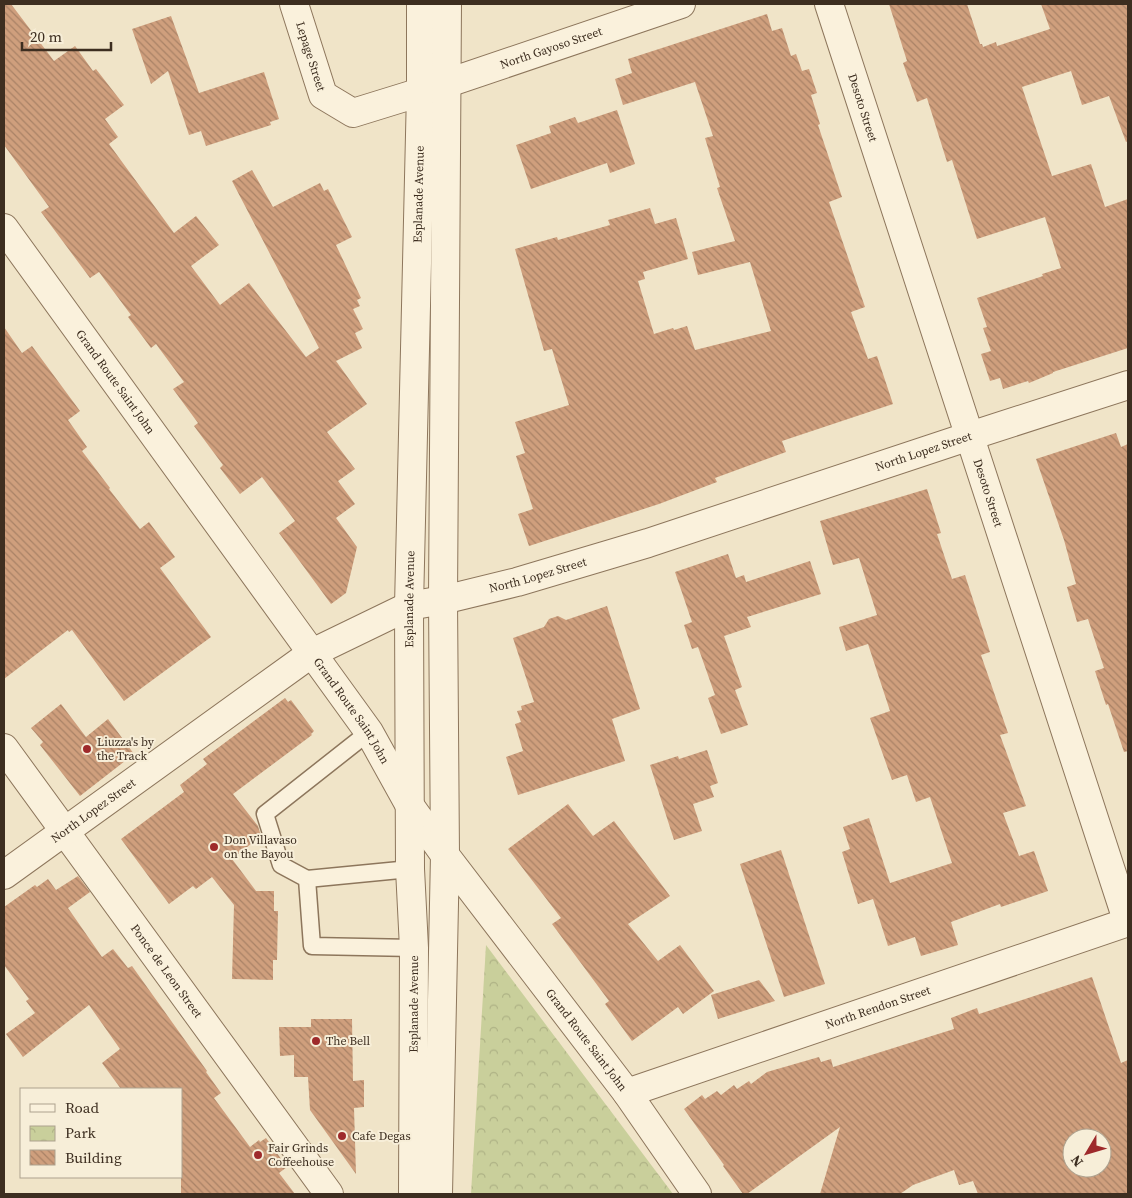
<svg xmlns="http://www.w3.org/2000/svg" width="1132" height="1198" viewBox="0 0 1132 1198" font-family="'Source Serif 4',serif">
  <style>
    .park { fill: url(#park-crowns) }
    .building { fill: url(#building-back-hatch); fill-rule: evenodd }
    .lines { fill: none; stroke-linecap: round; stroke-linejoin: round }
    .service-casing { stroke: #8d765c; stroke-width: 19 }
    .minor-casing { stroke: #8d765c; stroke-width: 30 }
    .tertiary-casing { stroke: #8d765c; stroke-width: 30 }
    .service { stroke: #faf1dc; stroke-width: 16 }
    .minor { stroke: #faf1dc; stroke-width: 28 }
    .tertiary { stroke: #faf1dc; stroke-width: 28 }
    .poi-dot { fill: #9e2a2b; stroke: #f7eed8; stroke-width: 2 }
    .labels { text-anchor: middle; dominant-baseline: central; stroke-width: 4; stroke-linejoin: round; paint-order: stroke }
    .street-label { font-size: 12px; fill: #3d2e20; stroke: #f7eed8 }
    .poi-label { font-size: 12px; fill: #3d2e20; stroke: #f7eed8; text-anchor: start }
  </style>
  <defs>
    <pattern id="park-crowns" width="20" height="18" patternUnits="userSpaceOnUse" patternTransform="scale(1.25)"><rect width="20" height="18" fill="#c9cf9b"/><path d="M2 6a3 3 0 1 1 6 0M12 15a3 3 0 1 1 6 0" fill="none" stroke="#aeb285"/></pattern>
    <pattern id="building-back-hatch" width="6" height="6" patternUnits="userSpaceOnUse" patternTransform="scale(1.25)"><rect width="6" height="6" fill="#cf9f7d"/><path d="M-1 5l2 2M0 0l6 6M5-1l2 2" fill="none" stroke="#a98266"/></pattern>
  </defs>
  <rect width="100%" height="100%" fill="#f0e4c8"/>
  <path class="park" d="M 486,945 L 673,1194 L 471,1194 Z"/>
  <g class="building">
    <path d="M 4,4 L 11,4 L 54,61 L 75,46 L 93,71 L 96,69 L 124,105 L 105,119 L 118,137 L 109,144 L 174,233 L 196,216 L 219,245 L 191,266 L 220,305 L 249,283 L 306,357 L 319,348 L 232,181 L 252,170 L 273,207 L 320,183 L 324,191 L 328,189 L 352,237 L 336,245 L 361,298 L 357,300 L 360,306 L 353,309 L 363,329 L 355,333 L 362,348 L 336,361 L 367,404 L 327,432 L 355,469 L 338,481 L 355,504 L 336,518 L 357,547 L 346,593 L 331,604 L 279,533 L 295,521 L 262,477 L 240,494 L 220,468 L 223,465 L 194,426 L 198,423 L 173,389 L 184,382 L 156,344 L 151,348 L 128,317 L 131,315 L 99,272 L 90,278 L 41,212 L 49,207 L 4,145 Z"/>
    <path d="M 889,4 L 967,4 L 980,44 L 982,44 L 983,47 L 996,42 L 997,46 L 1050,29 L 1041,4 L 1128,4 L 1128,141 L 1126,142 L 1109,96 L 1082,105 L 1071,71 L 1022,87 L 1052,176 L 1091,164 L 1105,207 L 1128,199 L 1128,348 L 1053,372 L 1053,373 L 1029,383 L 1028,381 L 1003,389 L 1000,378 L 990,381 L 981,354 L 991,351 L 983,328 L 987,327 L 977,298 L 1043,276 L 1042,274 L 1061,268 L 1045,217 L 977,239 L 952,160 L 947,162 L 927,98 L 917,102 L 903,63 L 907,61 Z"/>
    <path d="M 767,14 L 772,31 L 782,28 L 791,56 L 796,54 L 802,71 L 809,69 L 817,93 L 811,95 L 820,124 L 818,125 L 842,197 L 829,202 L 865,307 L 851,312 L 868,359 L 877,356 L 893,404 L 782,441 L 786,452 L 715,478 L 717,482 L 659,504 L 529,546 L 518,514 L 533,509 L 516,456 L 525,453 L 515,422 L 569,405 L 552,349 L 544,351 L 515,249 L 557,237 L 558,240 L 610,225 L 608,220 L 650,208 L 655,224 L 676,218 L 688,259 L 643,272 L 645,279 L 638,281 L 654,334 L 673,328 L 674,330 L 687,326 L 695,350 L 771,331 L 750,262 L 698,275 L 692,252 L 735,241 L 717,188 L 720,187 L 705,138 L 713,136 L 695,82 L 623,105 L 615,79 L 632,73 L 628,59 Z"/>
    <path d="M 171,16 L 199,93 L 264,72 L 279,119 L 270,122 L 271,125 L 206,146 L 201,131 L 189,135 L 168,71 L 151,84 L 132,29 Z"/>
    <path d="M 617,110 L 635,164 L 610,173 L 607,163 L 531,189 L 516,145 L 551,133 L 549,126 L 575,117 L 578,123 Z"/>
    <path d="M 4,327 L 22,353 L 32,346 L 80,411 L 68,420 L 87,447 L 82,451 L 110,488 L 109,489 L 140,529 L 149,522 L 175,557 L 160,568 L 211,637 L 124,701 L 72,630 L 69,632 L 68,630 L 4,679 Z"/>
    <path d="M 1116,433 L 1121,447 L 1128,444 L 1128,751 L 1124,752 L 1108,704 L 1106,705 L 1095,671 L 1104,668 L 1088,619 L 1077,622 L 1067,587 L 1076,584 L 1064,540 L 1036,459 Z"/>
    <path d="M 927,489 L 941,533 L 937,534 L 952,579 L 965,575 L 990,652 L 981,655 L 1008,733 L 1000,735 L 1026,806 L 1003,813 L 1019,856 L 1034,851 L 1048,891 L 1001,907 L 1000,904 L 951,922 L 958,945 L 921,956 L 915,937 L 888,946 L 873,899 L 858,904 L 842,852 L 850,849 L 843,827 L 869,818 L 890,883 L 952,863 L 930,797 L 916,802 L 907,775 L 892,780 L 870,718 L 890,711 L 868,644 L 846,651 L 839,627 L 877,615 L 859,558 L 833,565 L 820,521 Z"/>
    <path d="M 728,554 L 736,578 L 744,575 L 746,582 L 810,561 L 821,594 L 747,617 L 751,627 L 724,636 L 742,687 L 735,690 L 748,725 L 721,734 L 708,698 L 715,695 L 698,647 L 692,649 L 684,625 L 692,622 L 675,572 Z"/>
    <path d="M 607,606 L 640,709 L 612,719 L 625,761 L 518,795 L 506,757 L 523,751 L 515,724 L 521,722 L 517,711 L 522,710 L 521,706 L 534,702 L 513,638 L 544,627 L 549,619 L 558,616 L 566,620 Z"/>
    <path d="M 285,698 L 288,702 L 291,700 L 314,731 L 311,734 L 312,735 L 233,794 L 258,826 L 261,836 L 232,859 L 256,891 L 274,891 L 274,911 L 278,911 L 277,960 L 273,960 L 273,980 L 232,979 L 234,905 L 212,877 L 196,889 L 193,886 L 169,904 L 121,839 L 184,792 L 180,785 L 207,764 L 203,759 Z"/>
    <path d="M 61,704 L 86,737 L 108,719 L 134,754 L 80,796 L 40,745 L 43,742 L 31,728 Z"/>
    <path d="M 707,750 L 718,783 L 710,786 L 714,797 L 693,804 L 702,831 L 674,840 L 650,765 L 678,756 L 679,759 Z"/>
    <path d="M 568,804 L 593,836 L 614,821 L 670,896 L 628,924 L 658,961 L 680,945 L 714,991 L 683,1014 L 678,1007 L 632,1041 L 605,1004 L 609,1001 L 552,924 L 561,918 L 508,849 Z"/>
    <path d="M 781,850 L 825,984 L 784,997 L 740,864 Z"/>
    <path d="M 78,876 L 90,892 L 68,908 L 102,957 L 113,949 L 128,968 L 132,966 L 207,1071 L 206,1072 L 221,1093 L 214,1098 L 250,1147 L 259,1140 L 260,1142 L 266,1138 L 287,1167 L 279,1173 L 295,1194 L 181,1194 L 181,1089 L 121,1089 L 102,1063 L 120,1049 L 89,1005 L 23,1057 L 6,1034 L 35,1013 L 26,1001 L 29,999 L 4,965 L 4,907 L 35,885 L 37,887 L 48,879 L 56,890 Z"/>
    <path d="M 1092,977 L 1121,1063 L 1128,1060 L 1128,1194 L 978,1194 L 973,1181 L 959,1185 L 954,1170 L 913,1185 L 900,1194 L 820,1194 L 840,1127 L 747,1194 L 743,1194 L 723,1166 L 724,1165 L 684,1109 L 702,1095 L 705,1099 L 717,1091 L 721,1095 L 734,1085 L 737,1089 L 749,1081 L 751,1084 L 767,1072 L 819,1057 L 821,1062 L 831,1059 L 833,1067 L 954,1029 L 951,1018 L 977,1008 L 979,1014 ZM 1072,1138 L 1102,1138 L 1102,1168 L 1072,1168 Z"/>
    <path d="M 759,980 L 775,1001 L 718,1019 L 711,995 Z"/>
    <path d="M 311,1019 L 352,1019 L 353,1081 L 364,1080 L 364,1107 L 354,1108 L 356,1174 L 310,1110 L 308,1077 L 294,1077 L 294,1055 L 280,1056 L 279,1027 L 311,1027 Z"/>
  </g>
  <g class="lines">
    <defs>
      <g id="service">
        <path d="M 369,732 L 265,814 L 281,865 L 307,879 L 312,946 L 414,948"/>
        <path d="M 307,879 L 410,869"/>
      </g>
      <g id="minor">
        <path id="s1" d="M 294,4 L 323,95 L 353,113 L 421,92 L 681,4"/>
        <path id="s2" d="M 829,4 L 1128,923"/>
        <path id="s3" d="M 4,228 L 369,732 L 410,806 L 445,855 L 627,1093 L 697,1194"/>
        <path id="s4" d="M 4,748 L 329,1194"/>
        <path id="s5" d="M 4,875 L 312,653 L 409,606 L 443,600 L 517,582 L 648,543 L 970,436 L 1128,385"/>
        <path id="s6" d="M 627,1093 L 1128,922"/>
      </g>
      <g id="tertiary">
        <path id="s7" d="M 413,1194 L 414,948 L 410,869 L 409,606 L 421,92 L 421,4"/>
        <path d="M 438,1194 L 445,855 L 443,600 L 447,4"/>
      </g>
    </defs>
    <use href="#service" class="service-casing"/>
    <use href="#minor" class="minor-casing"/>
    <use href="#tertiary" class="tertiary-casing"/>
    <use href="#service" class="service"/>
    <use href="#minor" class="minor"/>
    <use href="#tertiary" class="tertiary"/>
  </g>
  <g class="poi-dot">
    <circle cx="87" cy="749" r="5"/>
    <circle cx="214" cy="847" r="5"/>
    <circle cx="316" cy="1041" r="5"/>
    <circle cx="342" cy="1136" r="5"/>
    <circle cx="258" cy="1155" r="5"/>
  </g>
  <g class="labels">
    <g class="street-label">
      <text stroke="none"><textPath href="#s1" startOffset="339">North Gayoso Street</textPath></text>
      <text stroke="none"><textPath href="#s1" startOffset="55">Lepage Street</textPath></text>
      <text stroke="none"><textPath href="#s2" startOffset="109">Desoto Street</textPath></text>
      <text stroke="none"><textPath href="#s7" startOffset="1000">Esplanade Avenue</textPath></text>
      <text stroke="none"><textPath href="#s3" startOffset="190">Grand Route Saint John</textPath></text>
      <text stroke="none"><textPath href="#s5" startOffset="1025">North Lopez Street</textPath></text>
      <text stroke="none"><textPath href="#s2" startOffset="514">Desoto Street</textPath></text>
      <text stroke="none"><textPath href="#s5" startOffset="620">North Lopez Street</textPath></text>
      <text stroke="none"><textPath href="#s7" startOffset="595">Esplanade Avenue</textPath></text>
      <text stroke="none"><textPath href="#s3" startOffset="595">Grand Route Saint John</textPath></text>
      <text stroke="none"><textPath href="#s5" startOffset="110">North Lopez Street</textPath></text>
      <text stroke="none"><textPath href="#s4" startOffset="276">Ponce de Leon Street</textPath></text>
      <text stroke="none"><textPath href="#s7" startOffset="190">Esplanade Avenue</textPath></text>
      <text stroke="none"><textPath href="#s6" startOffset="265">North Rendon Street</textPath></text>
      <text stroke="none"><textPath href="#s3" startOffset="1000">Grand Route Saint John</textPath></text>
    </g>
    <g class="poi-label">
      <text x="97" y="742">Liuzza's by<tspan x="97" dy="14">the Track</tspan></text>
      <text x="224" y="840">Don Villavaso<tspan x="224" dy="14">on the Bayou</tspan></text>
      <text x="326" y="1041">The Bell</text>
      <text x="352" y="1136">Cafe Degas</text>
      <text x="268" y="1148">Fair Grinds<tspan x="268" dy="14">Coffeehouse</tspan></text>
    </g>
  </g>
  <rect width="1132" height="1198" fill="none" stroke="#3d2e20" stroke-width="10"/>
  <rect x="20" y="1088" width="162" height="90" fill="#f7eed8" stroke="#ada18e"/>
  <rect x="30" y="1104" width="25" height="8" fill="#faf1dc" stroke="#ada18e"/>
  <text x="65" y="1113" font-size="15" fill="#3d2e20">Road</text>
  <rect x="30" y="1126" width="25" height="15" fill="url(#park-crowns)" stroke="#ada18e"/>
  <text x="65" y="1138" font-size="15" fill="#3d2e20">Park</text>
  <rect x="30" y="1150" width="25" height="15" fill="url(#building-back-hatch)" stroke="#ada18e"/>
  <text x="65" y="1163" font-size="15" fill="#3d2e20">Building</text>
  <g transform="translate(1087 1153) rotate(232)"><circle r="24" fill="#f7eed8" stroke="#ada18e"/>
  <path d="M0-4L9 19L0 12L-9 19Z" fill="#9e2a2b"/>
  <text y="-8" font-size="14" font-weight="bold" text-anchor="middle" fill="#3d2e20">N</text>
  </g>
  <path d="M22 42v8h89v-8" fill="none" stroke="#3d2e20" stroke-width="2.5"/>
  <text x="30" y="42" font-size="15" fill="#3d2e20" stroke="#f7eed8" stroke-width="4" paint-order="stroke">20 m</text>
</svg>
